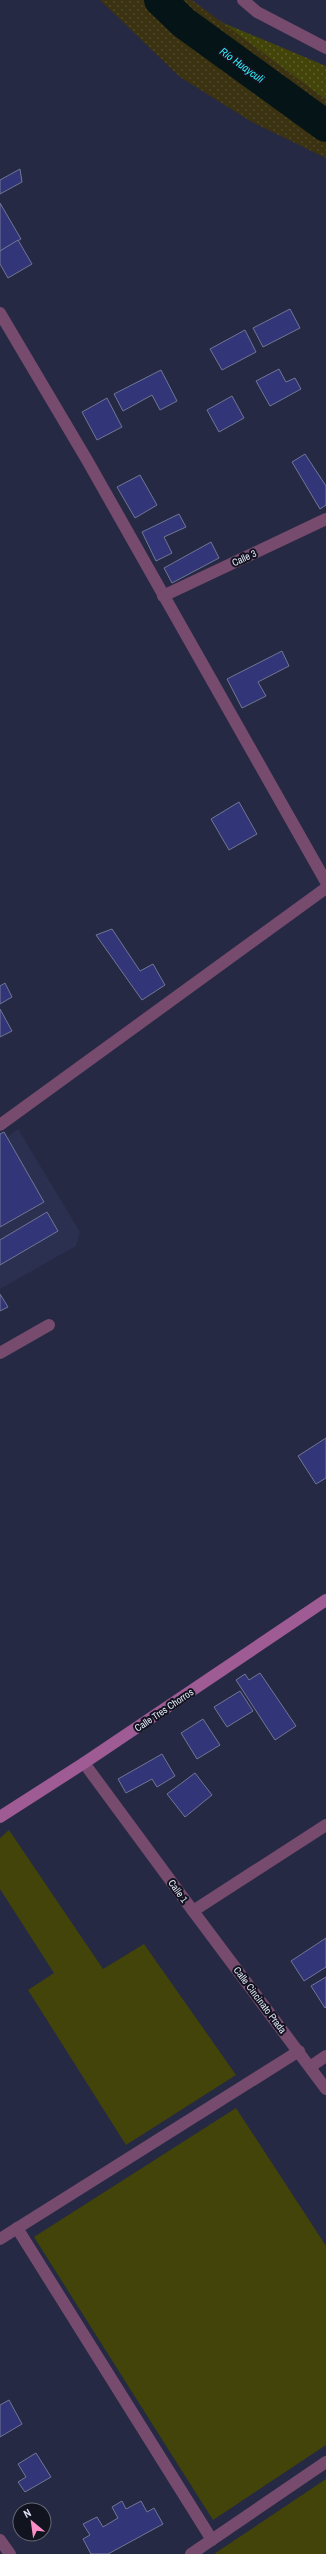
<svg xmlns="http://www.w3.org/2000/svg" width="326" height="2554" viewBox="0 0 326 2554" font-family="'Archivo Narrow',sans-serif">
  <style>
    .built { fill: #2b3050 }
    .grass { fill: url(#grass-dots) }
    .sand { fill: url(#sand-dots) }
    .green { fill: #424409 }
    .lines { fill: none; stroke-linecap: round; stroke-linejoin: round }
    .river { stroke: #051416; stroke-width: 32 }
    .building { fill: #323678; stroke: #707694 }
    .minor { stroke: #764b6e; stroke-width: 12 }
    .secondary { stroke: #9f5b94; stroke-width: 12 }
    .labels { text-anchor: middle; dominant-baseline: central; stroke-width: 4; stroke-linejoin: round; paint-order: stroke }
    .street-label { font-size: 10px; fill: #e3e6f8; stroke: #11131e }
    .water-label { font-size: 11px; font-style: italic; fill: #32effc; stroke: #11131e }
  </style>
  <defs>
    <pattern id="grass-dots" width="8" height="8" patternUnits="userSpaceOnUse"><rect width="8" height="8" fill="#424409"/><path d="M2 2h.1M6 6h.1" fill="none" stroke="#5d5f2e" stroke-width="1.8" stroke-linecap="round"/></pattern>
    <pattern id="sand-dots" width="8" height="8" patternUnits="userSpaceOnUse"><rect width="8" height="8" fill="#3b3212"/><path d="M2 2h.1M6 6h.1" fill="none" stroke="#4e462a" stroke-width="1.8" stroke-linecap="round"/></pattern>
  </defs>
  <rect width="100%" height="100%" fill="#252943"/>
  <path class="built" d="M 18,1129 L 80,1232 L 76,1246 L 0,1289 L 0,1143 Z"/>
  <path class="grass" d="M 221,22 L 326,66 L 326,100 Z"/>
  <path class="sand" d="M 100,0 L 192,0 L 326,100 L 326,158 L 252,122 L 180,77 Z"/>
  <g class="green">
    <path d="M 9,1830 L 103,1969 L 144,1944 L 236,2075 L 126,2145 L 28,1990 L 54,1973 L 0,1889 L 0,1838 Z"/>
    <path d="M 236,2108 L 326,2246 L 326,2445 L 213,2520 L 34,2237 Z"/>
    <path d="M 326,2479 L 326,2554 L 214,2554 Z"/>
  </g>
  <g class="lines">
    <path class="river" d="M 160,0 L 184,23 L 326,126"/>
  </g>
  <g class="building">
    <path d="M 20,169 L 22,182 L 0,194 L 0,180 Z"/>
    <path d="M 0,203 L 21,239 L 0,251 Z"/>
    <path d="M 18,240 L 32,264 L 8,278 L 0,264 L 0,251 Z"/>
    <path d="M 290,309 L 300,328 L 263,347 L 253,328 Z"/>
    <path d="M 245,330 L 256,352 L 222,370 L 210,349 Z"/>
    <path d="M 279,369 L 286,382 L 295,378 L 301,389 L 270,406 L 256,381 Z"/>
    <path d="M 161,370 L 177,401 L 160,410 L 152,395 L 123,411 L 114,394 Z"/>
    <path d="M 232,396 L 244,418 L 219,432 L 207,410 Z"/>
    <path d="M 107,398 L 122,427 L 97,440 L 82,412 Z"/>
    <path d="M 305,454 L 326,486 L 326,505 L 320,509 L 292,462 Z"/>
    <path d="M 140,475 L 157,505 L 135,518 L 117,487 Z"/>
    <path d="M 179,514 L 186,527 L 164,537 L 172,553 L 156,561 L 142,532 Z"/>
    <path d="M 211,542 L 219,558 L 172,583 L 164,568 Z"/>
    <path d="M 282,651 L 289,666 L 258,682 L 266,696 L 242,708 L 227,679 Z"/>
    <path d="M 239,802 L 257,834 L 229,850 L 211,819 Z"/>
    <path d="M 112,929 L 140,971 L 153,964 L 165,985 L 142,1000 L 96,935 Z"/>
    <path d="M 5,983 L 12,997 L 0,1004 L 0,986 Z"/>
    <path d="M 0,1009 L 12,1031 L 0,1037 Z"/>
    <path d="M 4,1132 L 44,1202 L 0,1227 L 0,1134 Z"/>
    <path d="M 47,1212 L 58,1231 L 0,1265 L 0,1240 Z"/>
    <path d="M 0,1294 L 8,1307 L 0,1311 Z"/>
    <path d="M 326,1438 L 326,1478 L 316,1484 L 298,1456 Z"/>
    <path d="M 260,1673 L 296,1726 L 275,1740 L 236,1680 L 245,1674 L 249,1680 Z"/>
    <path d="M 240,1691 L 253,1711 L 227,1727 L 214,1707 Z"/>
    <path d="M 203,1719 L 220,1745 L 197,1759 L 181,1733 Z"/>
    <path d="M 162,1754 L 175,1776 L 157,1787 L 152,1779 L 126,1793 L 118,1779 Z"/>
    <path d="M 195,1773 L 212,1795 L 185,1817 L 167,1794 Z"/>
    <path d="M 326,1938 L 326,1967 L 304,1981 L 291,1961 Z"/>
    <path d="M 326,1977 L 326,2007 L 325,2008 L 311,1986 Z"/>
    <path d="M 9,2400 L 22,2424 L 0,2437 L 0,2405 Z"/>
    <path d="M 36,2453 L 51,2477 L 25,2492 L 18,2482 L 26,2477 L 18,2464 Z"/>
    <path d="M 122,2501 L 126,2509 L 141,2501 L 147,2512 L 154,2508 L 163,2524 L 108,2554 L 91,2554 L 83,2539 L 90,2535 L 83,2524 L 97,2517 L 103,2527 L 118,2518 L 112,2507 Z"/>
  </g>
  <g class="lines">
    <g class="minor">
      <path d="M 243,0 L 257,12 L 326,48"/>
      <path d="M 0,313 L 87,460 L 326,882"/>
      <path d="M 163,596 L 326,519"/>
      <path d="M 0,1125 L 326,888"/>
      <path d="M 0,1353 L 49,1325"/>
      <path d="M 84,1763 L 193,1911 L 326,1825"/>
      <path d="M 193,1911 L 326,2089"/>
      <path d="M 310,2067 L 326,2056"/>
      <path d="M 17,2228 L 212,2540"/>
      <path d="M 0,2239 L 299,2051"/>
      <path d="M 0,2540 L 10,2554"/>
      <path d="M 191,2554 L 326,2462"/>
    </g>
    <path class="secondary" d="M 0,1817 L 84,1763 L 326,1600"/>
  </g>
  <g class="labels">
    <g class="street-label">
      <text transform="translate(244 558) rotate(-25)">Calle 3</text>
      <text transform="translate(164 1710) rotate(-34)">Calle Tres Chorros</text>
      <text transform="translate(178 1891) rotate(54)">Calle 1</text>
      <text transform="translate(260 2000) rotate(53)">Calle Cincinato Prada</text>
    </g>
    <g class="water-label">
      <text transform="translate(242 65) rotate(36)">Río Huayculi</text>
    </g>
  </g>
  <g transform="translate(32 2522) rotate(331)"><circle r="19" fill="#11131e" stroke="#656775"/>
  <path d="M0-3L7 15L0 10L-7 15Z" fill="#fa8fc7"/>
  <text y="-6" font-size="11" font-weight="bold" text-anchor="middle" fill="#e3e6f8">N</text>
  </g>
</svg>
